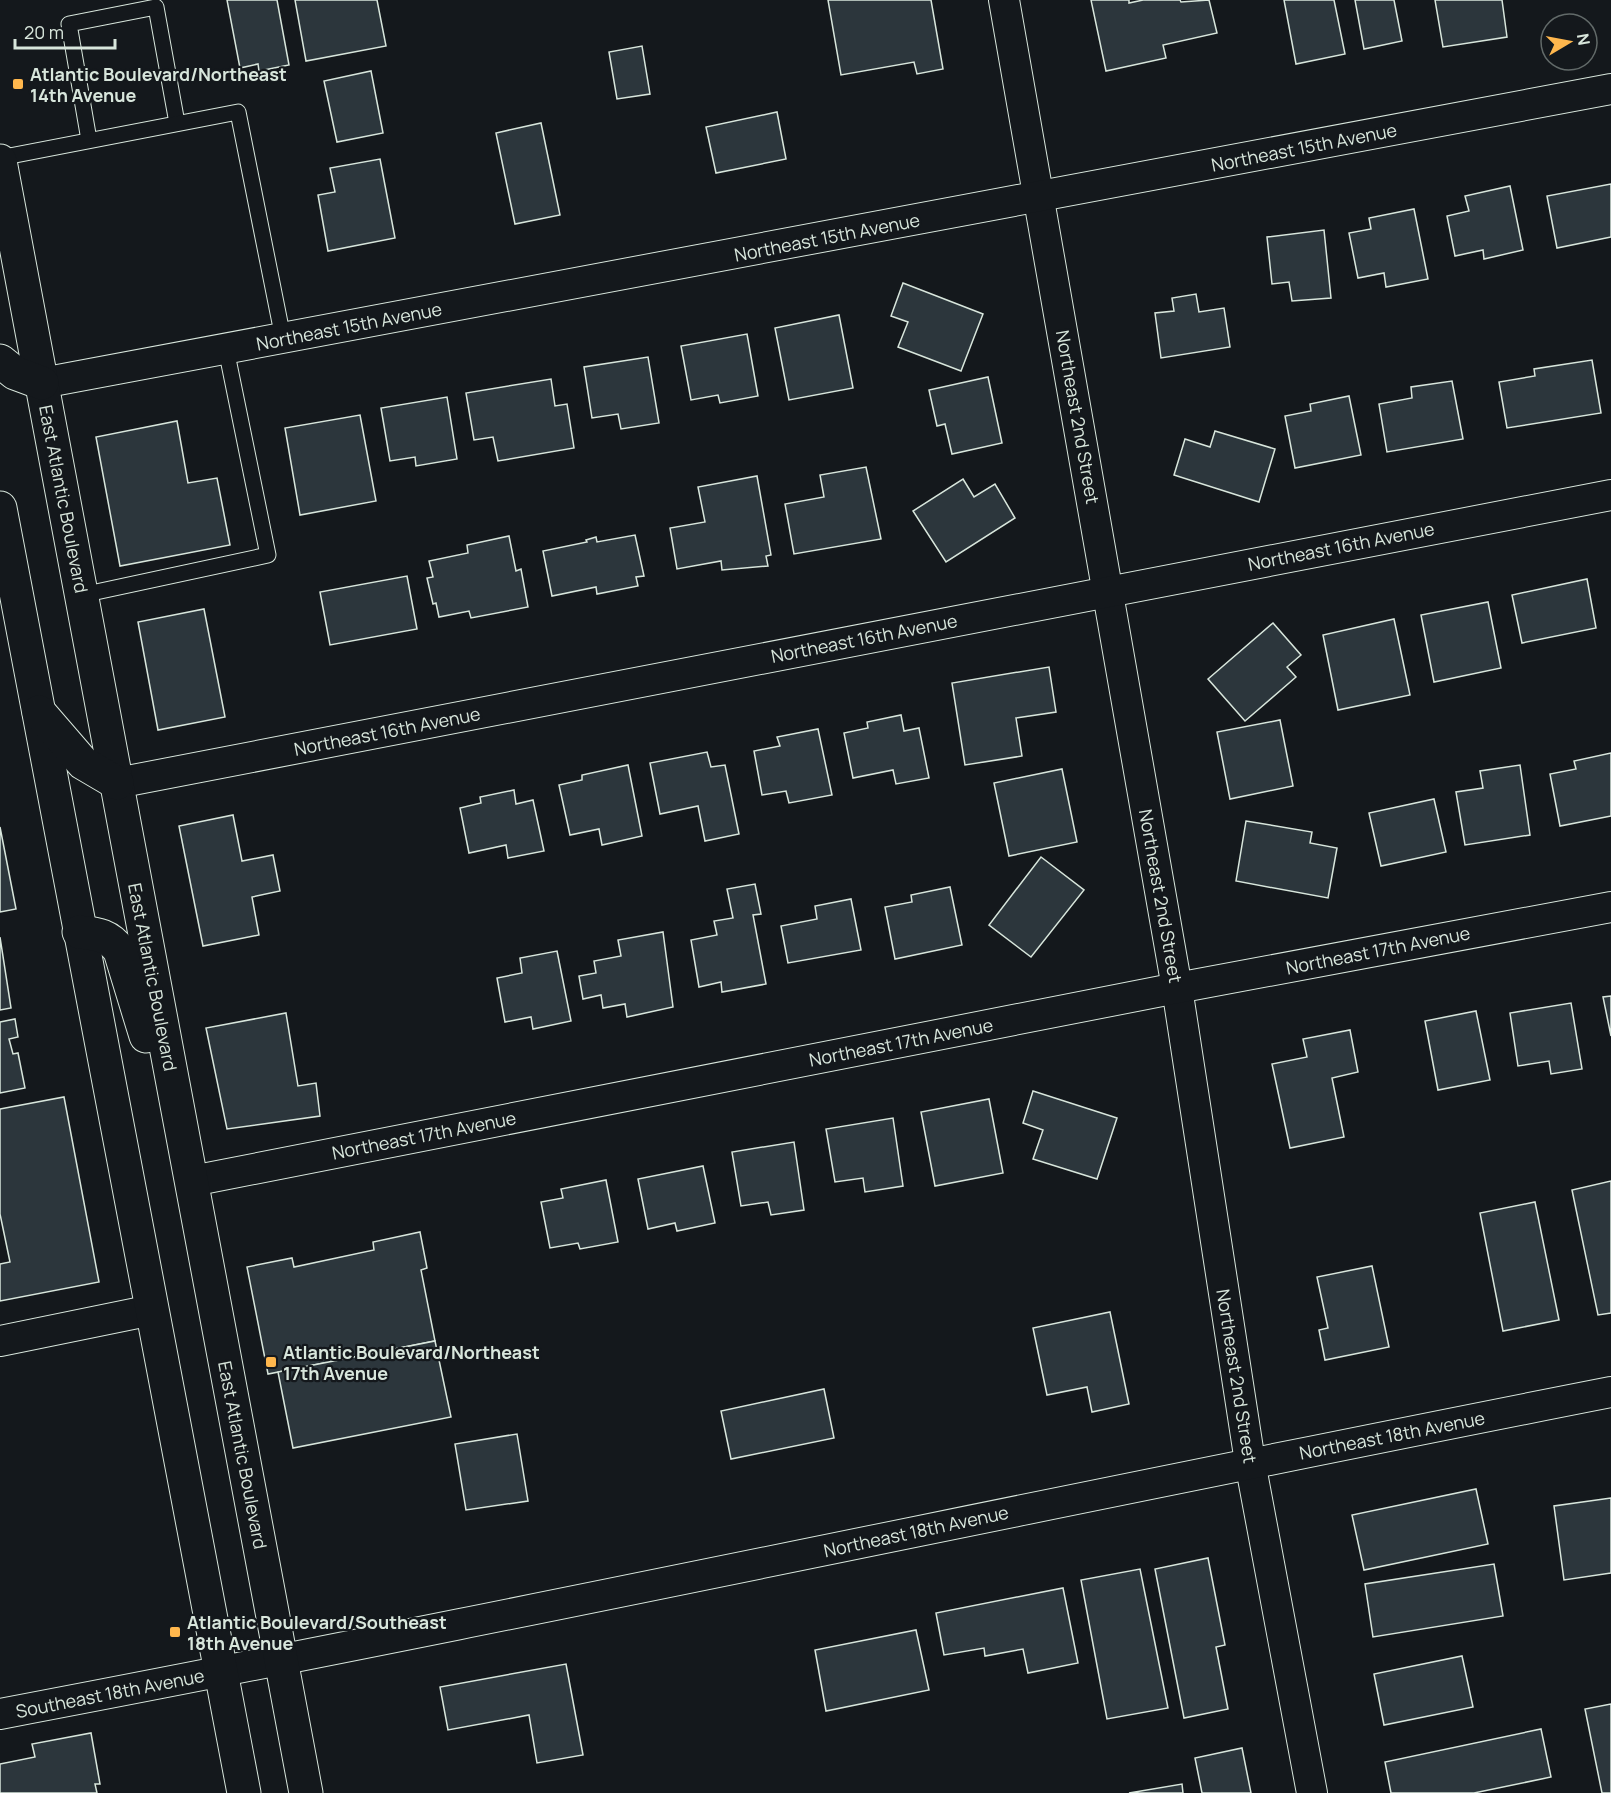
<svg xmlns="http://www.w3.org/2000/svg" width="1611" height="1793" viewBox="0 0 1611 1793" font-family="Manrope,sans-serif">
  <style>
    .building { fill: #2c363c; stroke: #d8e6dc; stroke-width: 1.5 }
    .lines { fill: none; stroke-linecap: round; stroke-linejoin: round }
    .service-casing { stroke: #d8e6dc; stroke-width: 17 }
    .minor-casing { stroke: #d8e6dc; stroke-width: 32 }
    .primary-casing { stroke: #d8e6dc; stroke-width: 35 }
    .service { stroke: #14181c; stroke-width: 15 }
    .minor { stroke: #14181c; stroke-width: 30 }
    .primary { stroke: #14181c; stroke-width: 33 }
    .poi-dot { fill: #ffb74d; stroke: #14181c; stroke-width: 2 }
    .labels { text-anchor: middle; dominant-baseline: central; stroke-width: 4.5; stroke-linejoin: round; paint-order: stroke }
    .poi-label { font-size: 18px; font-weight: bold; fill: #d8e6dc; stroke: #14181c; text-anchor: start }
    .street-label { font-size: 18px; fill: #d8e6dc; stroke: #14181c }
  </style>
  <rect width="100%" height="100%" fill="#14181c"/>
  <g class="building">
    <path d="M 227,0 L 277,0 L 289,65 L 259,71 L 258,64 L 240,68 Z"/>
    <path d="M 295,0 L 377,0 L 386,46 L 306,61 Z"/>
    <path d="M 828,0 L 931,0 L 943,69 L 917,74 L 914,62 L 841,75 Z"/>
    <path d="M 1091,0 L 1129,0 L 1129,3 L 1143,0 L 1180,0 L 1181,2 L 1209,0 L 1217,33 L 1163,45 L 1166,58 L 1106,71 Z"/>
    <path d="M 1284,0 L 1334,0 L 1345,54 L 1296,64 Z"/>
    <path d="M 1355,0 L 1394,0 L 1402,41 L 1364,49 Z"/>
    <path d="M 1435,0 L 1502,0 L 1507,37 L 1443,47 Z"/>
    <path d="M 642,46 L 650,94 L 617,99 L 609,52 Z"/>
    <path d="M 371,71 L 383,133 L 337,142 L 324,81 Z"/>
    <path d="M 777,112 L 786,159 L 716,173 L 706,127 Z"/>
    <path d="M 541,123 L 560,215 L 515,224 L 496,133 Z"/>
    <path d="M 380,159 L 395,238 L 328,251 L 318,195 L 335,192 L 330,168 Z"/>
    <path d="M 1611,184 L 1611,237 L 1557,248 L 1547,196 Z"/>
    <path d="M 1510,186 L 1523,250 L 1484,259 L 1483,250 L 1455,256 L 1447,216 L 1469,211 L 1465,196 Z"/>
    <path d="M 1414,209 L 1428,279 L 1386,287 L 1384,273 L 1358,278 L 1349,233 L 1371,229 L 1369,218 Z"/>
    <path d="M 1324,230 L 1331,298 L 1292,301 L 1289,282 L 1272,284 L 1267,237 Z"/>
    <path d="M 903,283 L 983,314 L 961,371 L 898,347 L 908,322 L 891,316 Z"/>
    <path d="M 1196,294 L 1199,312 L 1224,308 L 1230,347 L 1161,358 L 1155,313 L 1174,311 L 1172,298 Z"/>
    <path d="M 839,315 L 853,388 L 789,400 L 775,328 Z"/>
    <path d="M 747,334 L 758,396 L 720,403 L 718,395 L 691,400 L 681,346 Z"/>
    <path d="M 648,357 L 659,423 L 621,429 L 618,414 L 592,418 L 584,367 Z"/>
    <path d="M 1592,360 L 1601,413 L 1507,428 L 1499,382 L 1535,376 L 1534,369 Z"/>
    <path d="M 988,377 L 1002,443 L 952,454 L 945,424 L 937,426 L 929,390 Z"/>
    <path d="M 551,379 L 555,406 L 567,404 L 574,448 L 498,461 L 493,437 L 474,440 L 466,393 Z"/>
    <path d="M 1452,381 L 1463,439 L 1387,452 L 1379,404 L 1412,398 L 1411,387 Z"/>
    <path d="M 1349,396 L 1361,455 L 1295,468 L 1285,416 L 1311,411 L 1310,404 Z"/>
    <path d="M 447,397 L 457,459 L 416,466 L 415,457 L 390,461 L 381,408 Z"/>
    <path d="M 360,415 L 376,501 L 300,515 L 285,428 Z"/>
    <path d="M 177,421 L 188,483 L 217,478 L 230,545 L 120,566 L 96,437 Z"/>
    <path d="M 1215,431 L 1275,449 L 1259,502 L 1174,475 L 1185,439 L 1210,447 Z"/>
    <path d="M 866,467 L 881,539 L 794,554 L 785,504 L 824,497 L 820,475 Z"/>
    <path d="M 757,476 L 771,555 L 766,556 L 768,566 L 722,570 L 721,561 L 677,569 L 670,528 L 705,522 L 698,487 Z"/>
    <path d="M 963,479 L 974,497 L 995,484 L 1015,518 L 946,562 L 913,511 Z"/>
    <path d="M 635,535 L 644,576 L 636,577 L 638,586 L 597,594 L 596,587 L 552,596 L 543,551 L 587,542 L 586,540 L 596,537 L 597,542 Z"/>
    <path d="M 509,536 L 516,571 L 521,569 L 528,607 L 471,618 L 469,611 L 439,617 L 436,603 L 433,604 L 427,578 L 433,577 L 429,561 L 468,553 L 467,545 Z"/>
    <path d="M 407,576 L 417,629 L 330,645 L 320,592 Z"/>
    <path d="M 1587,579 L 1596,628 L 1522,643 L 1512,595 Z"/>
    <path d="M 1488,602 L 1501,668 L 1434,682 L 1421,615 Z"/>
    <path d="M 204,609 L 225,717 L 158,730 L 138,622 Z"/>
    <path d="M 1394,619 L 1410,695 L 1338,710 L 1323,635 Z"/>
    <path d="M 1273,623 L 1301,655 L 1287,667 L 1296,677 L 1245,721 L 1208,679 Z"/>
    <path d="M 1049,667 L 1056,712 L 1016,718 L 1022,756 L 965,765 L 952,683 Z"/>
    <path d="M 901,715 L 904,731 L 919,728 L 929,778 L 896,784 L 893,770 L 853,778 L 844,733 L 868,728 L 867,722 Z"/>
    <path d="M 1280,720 L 1293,786 L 1230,799 L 1217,732 Z"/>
    <path d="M 818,729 L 832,795 L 789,803 L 786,791 L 762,795 L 754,751 L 780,746 L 777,737 Z"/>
    <path d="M 707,752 L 711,767 L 725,765 L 739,834 L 705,841 L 698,806 L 660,814 L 650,763 Z"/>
    <path d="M 1611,753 L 1611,816 L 1560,826 L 1550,774 L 1576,769 L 1574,761 Z"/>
    <path d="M 628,765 L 642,836 L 602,845 L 599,829 L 570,835 L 559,785 L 582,780 L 582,775 Z"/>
    <path d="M 1520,765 L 1530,835 L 1465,845 L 1456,792 L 1483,788 L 1480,771 Z"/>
    <path d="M 1062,769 L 1077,842 L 1009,856 L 994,783 Z"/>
    <path d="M 514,790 L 516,804 L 533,800 L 544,851 L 508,858 L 506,845 L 469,853 L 460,808 L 481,803 L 480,797 Z"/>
    <path d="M 1434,799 L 1446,852 L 1381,866 L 1369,813 Z"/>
    <path d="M 233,815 L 242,861 L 273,855 L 280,891 L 252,897 L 259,935 L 203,946 L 179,826 Z"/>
    <path d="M 1246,821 L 1312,832 L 1310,843 L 1337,848 L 1328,898 L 1236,881 Z"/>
    <path d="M 0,827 L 16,909 L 0,912 Z"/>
    <path d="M 1041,857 L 1084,890 L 1031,957 L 989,925 Z"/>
    <path d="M 755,884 L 761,914 L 753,915 L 766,984 L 722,992 L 721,982 L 699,987 L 691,940 L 717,935 L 714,921 L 733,918 L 727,889 Z"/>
    <path d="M 950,887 L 962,945 L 895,959 L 885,907 L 912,902 L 911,895 Z"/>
    <path d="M 851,899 L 861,950 L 788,963 L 781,926 L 817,919 L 815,906 Z"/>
    <path d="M 663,932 L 673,1007 L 627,1017 L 625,1004 L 603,1008 L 601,995 L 583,999 L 579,976 L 596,973 L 594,961 L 621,956 L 618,940 Z"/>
    <path d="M 0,937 L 11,1008 L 0,1010 Z"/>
    <path d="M 557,951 L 571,1021 L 533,1029 L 531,1017 L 505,1022 L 497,978 L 522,973 L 520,958 Z"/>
    <path d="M 1611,996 L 1611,1036 L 1603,997 Z"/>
    <path d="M 1571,1003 L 1582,1069 L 1551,1074 L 1549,1061 L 1518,1066 L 1510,1013 Z"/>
    <path d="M 1476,1011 L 1490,1080 L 1438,1090 L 1425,1021 Z"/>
    <path d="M 286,1013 L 298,1086 L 316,1083 L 320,1116 L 227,1129 L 206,1028 Z"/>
    <path d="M 15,1019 L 18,1037 L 9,1039 L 13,1054 L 18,1053 L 25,1088 L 0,1093 L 0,1022 Z"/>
    <path d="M 1350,1030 L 1358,1072 L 1332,1078 L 1344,1137 L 1290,1148 L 1272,1064 L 1307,1057 L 1303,1039 Z"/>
    <path d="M 1033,1091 L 1117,1118 L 1097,1179 L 1033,1159 L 1043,1130 L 1023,1123 Z"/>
    <path d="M 64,1097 L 99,1282 L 0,1301 L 0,1264 L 10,1262 L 0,1214 L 0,1109 Z"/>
    <path d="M 989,1099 L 1003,1173 L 935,1186 L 921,1112 Z"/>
    <path d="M 893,1118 L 903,1186 L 865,1192 L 863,1178 L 835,1182 L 826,1129 Z"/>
    <path d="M 794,1142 L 804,1210 L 771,1215 L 768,1202 L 741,1206 L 732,1152 Z"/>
    <path d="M 703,1166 L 715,1223 L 677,1231 L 675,1223 L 648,1229 L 638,1179 Z"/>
    <path d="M 606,1180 L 618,1242 L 580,1249 L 578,1243 L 550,1248 L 541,1202 L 563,1198 L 561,1189 Z"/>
    <path d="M 1611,1181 L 1611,1313 L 1598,1315 L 1572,1190 Z"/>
    <path d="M 1535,1202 L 1559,1320 L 1503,1331 L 1480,1213 Z"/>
    <path d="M 420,1232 L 427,1268 L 421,1270 L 435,1341 L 268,1374 L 247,1267 L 292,1258 L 294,1267 L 374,1250 L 373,1242 Z"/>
    <path d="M 1372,1266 L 1389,1347 L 1325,1360 L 1319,1330 L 1328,1328 L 1317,1277 Z"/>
    <path d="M 1110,1312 L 1129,1404 L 1092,1412 L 1087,1387 L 1047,1395 L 1033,1328 Z"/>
    <path d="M 435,1341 L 451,1417 L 293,1448 L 278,1372 Z"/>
    <path d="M 824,1389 L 834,1438 L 731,1459 L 721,1411 Z"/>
    <path d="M 517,1434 L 528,1501 L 466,1510 L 455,1444 Z"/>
    <path d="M 1476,1489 L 1488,1544 L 1364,1570 L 1352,1515 Z"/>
    <path d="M 1611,1498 L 1611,1573 L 1564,1580 L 1554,1506 Z"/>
    <path d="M 1208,1558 L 1225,1645 L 1216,1647 L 1228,1709 L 1184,1718 L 1155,1569 Z"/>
    <path d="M 1494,1564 L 1503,1616 L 1373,1637 L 1365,1584 Z"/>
    <path d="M 1140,1569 L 1168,1708 L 1107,1719 L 1081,1580 Z"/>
    <path d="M 1063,1588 L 1078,1663 L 1028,1673 L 1023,1649 L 985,1656 L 984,1648 L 944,1655 L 936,1613 Z"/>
    <path d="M 916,1630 L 929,1690 L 826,1711 L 815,1650 Z"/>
    <path d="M 1462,1656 L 1473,1707 L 1384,1725 L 1374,1674 Z"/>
    <path d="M 566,1664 L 583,1755 L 537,1763 L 529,1715 L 448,1730 L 440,1687 Z"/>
    <path d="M 1611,1704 L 1611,1793 L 1602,1793 L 1585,1709 Z"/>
    <path d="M 1541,1729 L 1551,1777 L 1474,1793 L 1391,1793 L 1385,1762 Z"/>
    <path d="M 91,1733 L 100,1784 L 95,1784 L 97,1793 L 0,1793 L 0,1764 L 35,1757 L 32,1744 Z"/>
    <path d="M 1242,1748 L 1251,1793 L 1202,1793 L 1195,1758 Z"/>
    <path d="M 1182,1784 L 1183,1793 L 1129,1793 Z"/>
  </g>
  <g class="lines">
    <defs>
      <g id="service">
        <path d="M 89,140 L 69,24 L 156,7 L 177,123"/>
        <path d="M 0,158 L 238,112 L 283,338"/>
        <path d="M 82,595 L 268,555 L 226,349"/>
      </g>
      <g id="minor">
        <path d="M 1004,0 L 1177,988 L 1250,1462 L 1312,1793"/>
        <path d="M 42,383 L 1611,89"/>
        <path d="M 117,783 L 1611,495"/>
        <path d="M 192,1181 L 1177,988 L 1611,907"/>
        <path d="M 0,1341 L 152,1310"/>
        <path d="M 0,1714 C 538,1612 1074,1497 1611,1392"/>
      </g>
      <g id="primary">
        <path d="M 0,161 L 306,1793"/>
        <path d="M 0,361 L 15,373 L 42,383"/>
        <path d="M 0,508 L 244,1793"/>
        <path d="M 39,712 L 83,763 L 117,783"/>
        <path d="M 79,932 C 97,934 109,935 120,951 L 146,1036"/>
      </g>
    </defs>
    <use href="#service" class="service-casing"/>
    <use href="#minor" class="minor-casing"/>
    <use href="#primary" class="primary-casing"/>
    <use href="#service" class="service"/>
    <use href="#minor" class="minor"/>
    <use href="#primary" class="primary"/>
  </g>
  <g class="poi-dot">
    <rect x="12" y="78" width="12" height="12" rx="3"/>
    <rect x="265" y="1356" width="12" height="12" rx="3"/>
    <rect x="169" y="1626" width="12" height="12" rx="3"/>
  </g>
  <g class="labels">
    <g class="poi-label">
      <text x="30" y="74">Atlantic Boulevard/Northeast<tspan x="30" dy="21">14th Avenue</tspan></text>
      <text x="283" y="1352">Atlantic Boulevard/Northeast<tspan x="283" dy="21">17th Avenue</tspan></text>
      <text x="187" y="1622">Atlantic Boulevard/Southeast<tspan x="187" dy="21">18th Avenue</tspan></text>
    </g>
    <g class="street-label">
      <text transform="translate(1304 147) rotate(-11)">Northeast 15th Avenue</text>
      <text transform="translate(827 237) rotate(-11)">Northeast 15th Avenue</text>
      <text transform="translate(349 326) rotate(-11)">Northeast 15th Avenue</text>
      <text transform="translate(1078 417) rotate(80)">Northeast 2nd Street</text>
      <text transform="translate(64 499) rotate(79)">East Atlantic Boulevard</text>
      <text transform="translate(1341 546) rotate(-11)">Northeast 16th Avenue</text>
      <text transform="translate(864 638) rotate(-11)">Northeast 16th Avenue</text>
      <text transform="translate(387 731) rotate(-11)">Northeast 16th Avenue</text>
      <text transform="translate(1161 896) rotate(80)">Northeast 2nd Street</text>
      <text transform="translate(1378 950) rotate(-11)">Northeast 17th Avenue</text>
      <text transform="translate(153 977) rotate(79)">East Atlantic Boulevard</text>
      <text transform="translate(901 1042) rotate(-11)">Northeast 17th Avenue</text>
      <text transform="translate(424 1135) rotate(-11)">Northeast 17th Avenue</text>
      <text transform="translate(1237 1376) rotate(81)">Northeast 2nd Street</text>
      <text transform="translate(1392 1435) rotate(-11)">Northeast 18th Avenue</text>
      <text transform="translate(243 1455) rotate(79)">East Atlantic Boulevard</text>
      <text transform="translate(916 1531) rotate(-12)">Northeast 18th Avenue</text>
      <text transform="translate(110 1693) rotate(-11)">Southeast 18th Avenue</text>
    </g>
  </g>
  <g transform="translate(1569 42) rotate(80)"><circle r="28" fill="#14181c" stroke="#626a69" stroke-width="1.5"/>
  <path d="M0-4.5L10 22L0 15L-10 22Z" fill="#ffb74d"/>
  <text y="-9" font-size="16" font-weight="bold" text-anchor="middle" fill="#d8e6dc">N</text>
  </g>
  <path d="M15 39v9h100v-9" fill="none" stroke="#d8e6dc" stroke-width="3"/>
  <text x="24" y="39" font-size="18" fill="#d8e6dc" stroke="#14181c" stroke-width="4.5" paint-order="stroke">20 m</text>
</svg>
